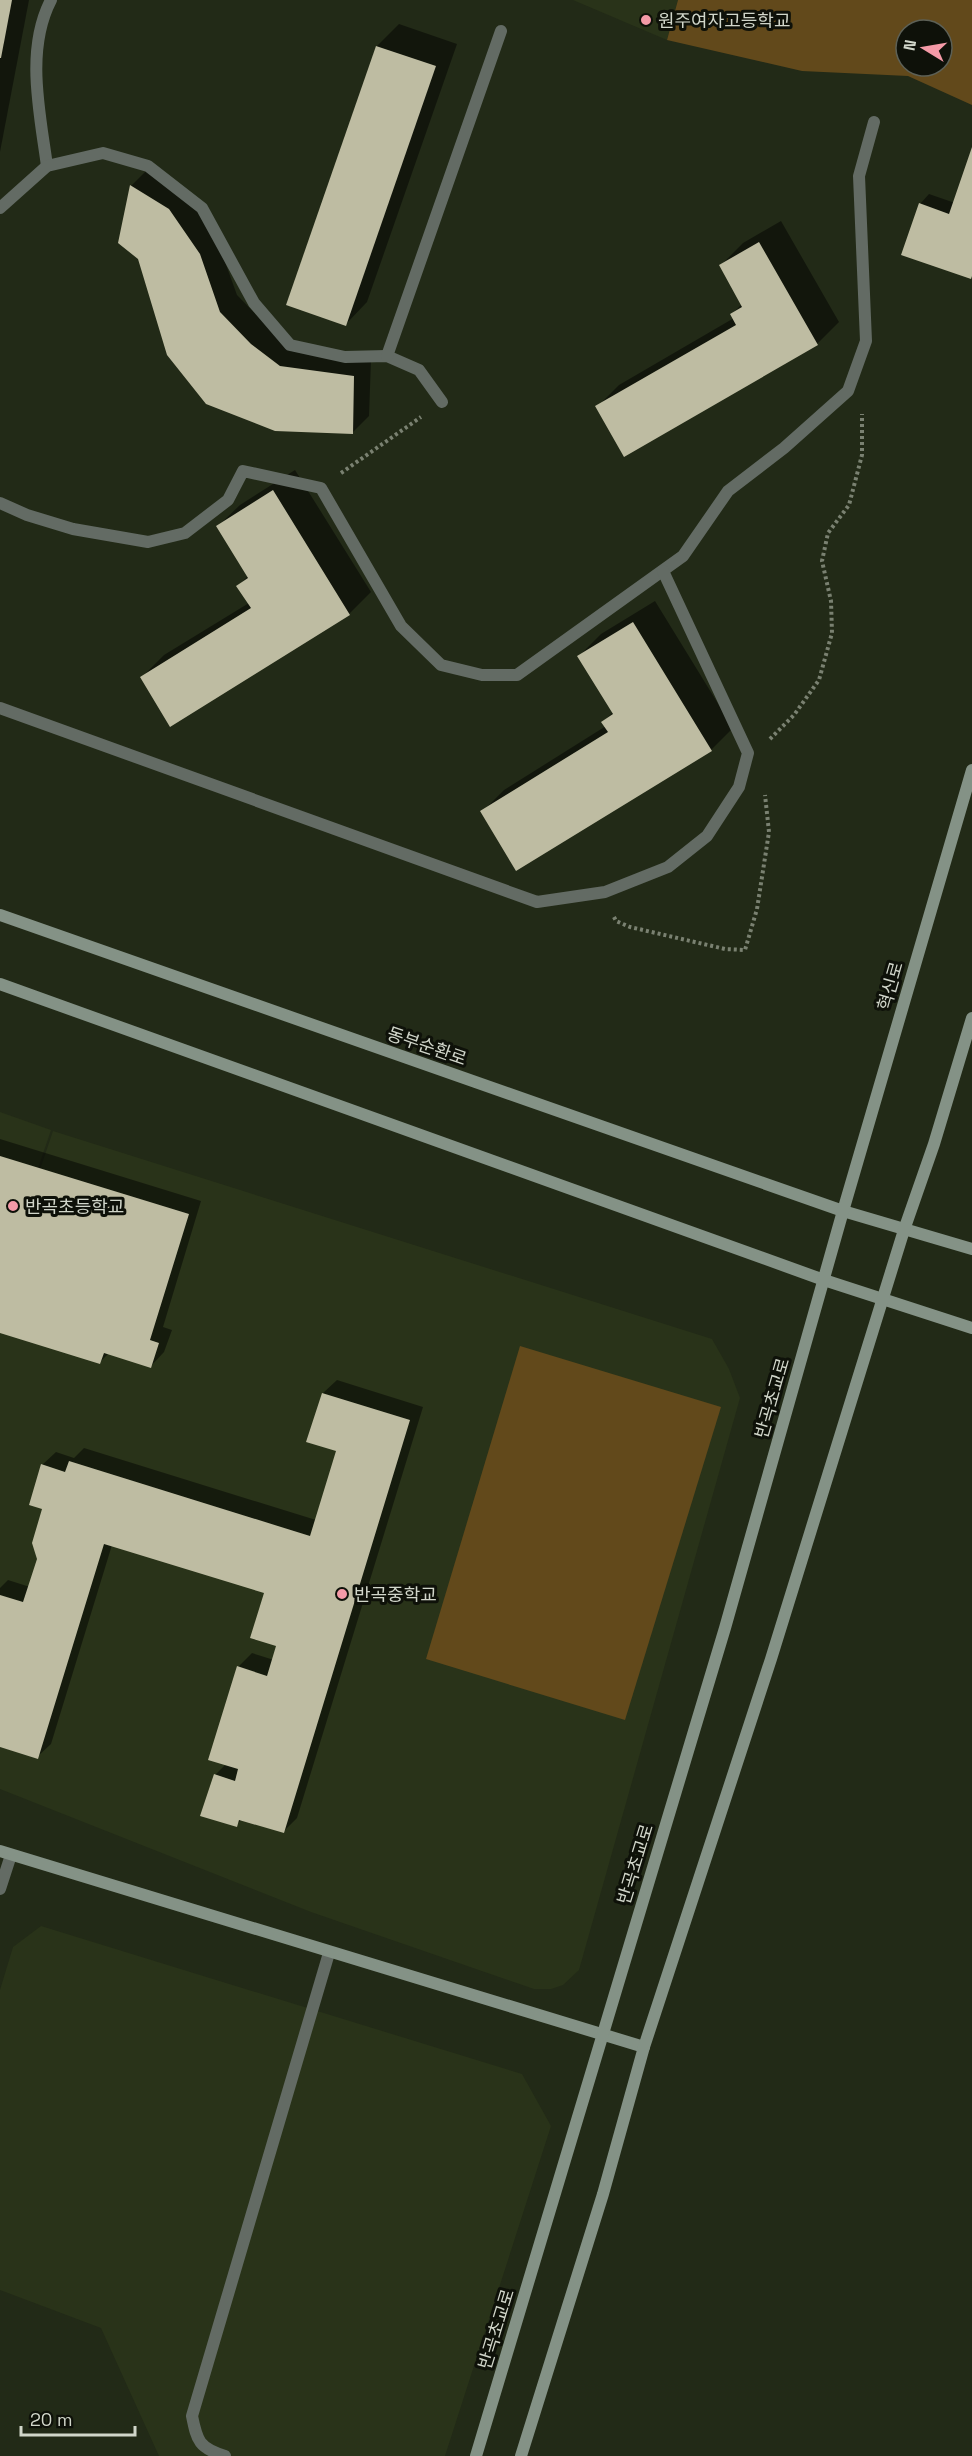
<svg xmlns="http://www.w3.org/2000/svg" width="972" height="2456" viewBox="0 0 972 2456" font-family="'Space Grotesk','Noto Sans KR',sans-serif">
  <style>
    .built { fill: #293319 }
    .green { fill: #62491b; fill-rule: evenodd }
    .shadow { fill: #0007 }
    .building { fill: #bebca2 }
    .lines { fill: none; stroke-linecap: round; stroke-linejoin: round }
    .path { stroke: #7a8171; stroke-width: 4; stroke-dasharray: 3 3; stroke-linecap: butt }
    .lane { stroke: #636b64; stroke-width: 12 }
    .street { stroke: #636b64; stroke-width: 12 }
    .secondary { stroke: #849286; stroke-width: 12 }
    .poi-dot { fill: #f49aa7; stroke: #0e1109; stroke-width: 2 }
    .labels { text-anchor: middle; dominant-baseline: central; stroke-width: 6; stroke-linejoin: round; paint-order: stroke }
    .poi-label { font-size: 18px; fill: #d1d6ca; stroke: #0e1109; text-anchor: start }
    .street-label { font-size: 18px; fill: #d1d6ca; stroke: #0e1109 }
  </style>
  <rect width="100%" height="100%" fill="#222a17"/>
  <g class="built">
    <path d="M 573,0 L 678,0 L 667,40 Z"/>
    <path d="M 0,1112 L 51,1130 L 0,1281 Z"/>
    <path d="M 53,1131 L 712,1339 L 729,1369 L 740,1398 L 579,1970 L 563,1985 L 551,1989 L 534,1989 L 311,1912 L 0,1789 L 0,1288 Z"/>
    <path d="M 41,1926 L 522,2074 L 551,2126 L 445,2456 L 159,2456 L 101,2328 L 0,2290 L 0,1990 L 13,1947 Z"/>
  </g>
  <g class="green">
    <path d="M 678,0 L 972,0 L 972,105 L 908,76 L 802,71 L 667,40 ZM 906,30 L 942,30 L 942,66 L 906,66 Z"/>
    <path d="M 520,1346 L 721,1407 L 625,1720 L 426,1659 Z"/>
  </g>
  <g class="shadow">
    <path d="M 0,0 L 29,0 L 0,152 Z"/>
    <path d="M 399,24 L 457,44 L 367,302 L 346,324 L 288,304 L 377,46 Z"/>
    <path d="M 972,150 L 972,276 L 920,204 L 929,194 L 955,203 Z"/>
    <path d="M 148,169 L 186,193 L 216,237 L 237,295 L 268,327 L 297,350 L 371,360 L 369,416 L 352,433 L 276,430 L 131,186 Z"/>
    <path d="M 781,221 L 839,322 L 817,344 L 597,407 L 619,385 L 734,318 L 732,314 L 742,304 L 721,265 L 743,243 Z"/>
    <path d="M 295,470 L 371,592 L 349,614 L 142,677 L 164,655 L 249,603 L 238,586 L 248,576 L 218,526 L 240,505 Z"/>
    <path d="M 655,601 L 733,728 L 711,750 L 482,812 L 504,790 L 606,726 L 603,722 L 613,712 L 579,656 L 601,634 Z"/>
    <path d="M 0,1139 L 201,1201 L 163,1327 L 172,1330 L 164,1352 L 151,1366 L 109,1353 L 100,1362 L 0,1331 Z"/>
    <path d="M 337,1380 L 423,1407 L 297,1818 L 283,1832 L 242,1819 L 236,1825 L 215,1775 L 226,1764 L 238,1667 L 252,1653 L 274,1660 L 278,1645 L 265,1592 L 112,1545 L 51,1744 L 37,1757 L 0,1747 L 0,1588 L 8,1580 L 30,1587 L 38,1559 L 44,1508 L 42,1465 L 56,1452 L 74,1458 L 84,1448 L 316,1520 L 338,1450 L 323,1393 Z"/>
  </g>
  <g class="building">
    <path d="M 0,0 L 12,0 L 1,58 L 0,58 Z"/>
    <path d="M 376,46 L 436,66 L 346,326 L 286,305 Z"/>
    <path d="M 972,147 L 972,276 L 971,279 L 901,255 L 919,203 L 949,214 Z"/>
    <path d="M 130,185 L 169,209 L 200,254 L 220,312 L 251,344 L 280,366 L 354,376 L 353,434 L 275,431 L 206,404 L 167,355 L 138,259 L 118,243 Z"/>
    <path d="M 759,242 L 818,345 L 624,457 L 595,406 L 736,325 L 730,314 L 742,307 L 719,265 Z"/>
    <path d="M 273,490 L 350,615 L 170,727 L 140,677 L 251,608 L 236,586 L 248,578 L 216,526 Z"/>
    <path d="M 633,622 L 712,751 L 516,871 L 480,811 L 608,732 L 601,722 L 613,714 L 577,656 Z"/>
    <path d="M 0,1156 L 189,1214 L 150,1340 L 159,1343 L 151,1368 L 104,1353 L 100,1364 L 0,1333 Z"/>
    <path d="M 322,1393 L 410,1420 L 284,1833 L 239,1820 L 237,1827 L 200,1816 L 214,1774 L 235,1781 L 238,1769 L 208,1760 L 237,1666 L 267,1676 L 276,1646 L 250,1638 L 264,1593 L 104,1544 L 38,1759 L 0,1747 L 0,1595 L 23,1602 L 37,1559 L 32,1543 L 42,1509 L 29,1505 L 41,1464 L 65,1472 L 69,1461 L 310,1536 L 336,1451 L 306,1442 Z"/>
  </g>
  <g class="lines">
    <g class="path">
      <path d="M 341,473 L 421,417"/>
      <path d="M 770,739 L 794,715 L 819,680 L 832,633 L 831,601 L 822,561 L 828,533 L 849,505 L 862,455 L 862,414"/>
      <path d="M 614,917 L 616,921 L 630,927 L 725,949 L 745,950 L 757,909 L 769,832 L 765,795"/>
    </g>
    <g class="lane">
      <path d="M 47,166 C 40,113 25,50 51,0"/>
      <path d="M 0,208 L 47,166 L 103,153 L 148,166 L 202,208 L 254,303 L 290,345 L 345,357 L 387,356 L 419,370 L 442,402"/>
      <path d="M 387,356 L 501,31"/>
      <path d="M 0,503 L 27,515 L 73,529 L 148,542 L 185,533 L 228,500 L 243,471 L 321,488 L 401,626 L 441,665 L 482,675 L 517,675 L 683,556 L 728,491 L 784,448 L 848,391 L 866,341 L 859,176 L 874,122"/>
      <path d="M 0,708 L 537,902 L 605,892 L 668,867 L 707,836 L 739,787 L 748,753 L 663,571"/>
    </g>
    <g class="street">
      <path d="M 0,1889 L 11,1855"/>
      <path d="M 225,2456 C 199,2448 197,2441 192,2416 L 329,1953"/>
    </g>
    <g class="secondary">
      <path d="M 0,915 L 843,1211 L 972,1249"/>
      <path d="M 0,984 L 824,1280 L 972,1328"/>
      <path d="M 0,1851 L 644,2047"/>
      <path d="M 476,2456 L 725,1628 L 843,1211 L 972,770"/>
      <path d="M 521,2456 L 603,2194 L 644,2047 L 771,1659 L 904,1230 L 934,1144 L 972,1018"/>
    </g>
  </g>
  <g class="poi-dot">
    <circle cx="646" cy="20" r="6"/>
    <circle cx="13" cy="1206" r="6"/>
    <circle cx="342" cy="1594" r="6"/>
  </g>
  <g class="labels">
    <g class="poi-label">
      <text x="658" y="20">원주여자고등학교</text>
      <text x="25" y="1206">반곡초등학교</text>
      <text x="354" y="1594">반곡중학교</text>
    </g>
    <g class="street-label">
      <text transform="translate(890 986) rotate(-74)">혁신로</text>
      <text transform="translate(427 1046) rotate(19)">동부순환로</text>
      <text transform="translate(772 1398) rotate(-74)">반곡초교로</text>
      <text transform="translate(635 1864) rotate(-73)">반곡초교로</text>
      <text transform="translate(496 2329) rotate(-73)">반곡초교로</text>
    </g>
  </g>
  <g transform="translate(924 48) rotate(281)"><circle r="28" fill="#0e1109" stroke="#5c6056" stroke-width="1.5"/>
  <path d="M0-4.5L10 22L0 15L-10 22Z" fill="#f49aa7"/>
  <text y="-9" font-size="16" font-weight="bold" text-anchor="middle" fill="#d1d6ca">N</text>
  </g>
  <path d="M21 2426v9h114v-9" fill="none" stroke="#d1d6ca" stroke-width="3"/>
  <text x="30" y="2426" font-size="18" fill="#d1d6ca" stroke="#0e1109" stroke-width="4.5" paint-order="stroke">20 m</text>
</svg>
